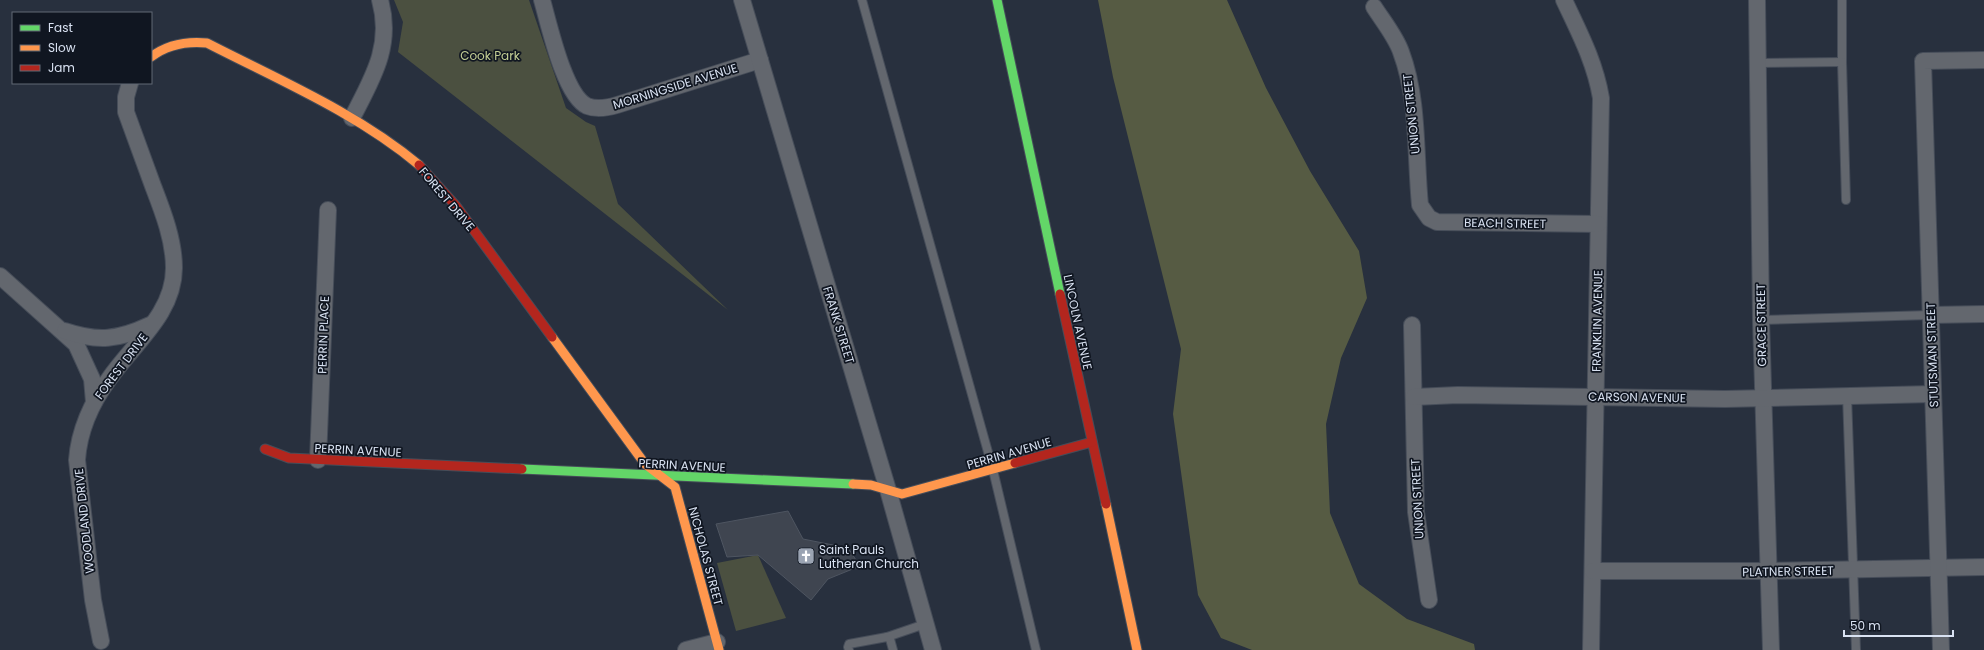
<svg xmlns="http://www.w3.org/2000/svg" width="1984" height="650" viewBox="0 0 1984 650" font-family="Poppins,sans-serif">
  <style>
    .green { fill: #4b5040 }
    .forest { fill: #565b43 }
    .building { fill: #3f4550; stroke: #4e5561 }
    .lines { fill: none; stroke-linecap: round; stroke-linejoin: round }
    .lane-casing { stroke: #464d59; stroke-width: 10 }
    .street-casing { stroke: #464d59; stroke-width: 18 }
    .fast-casing { stroke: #464d59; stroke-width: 11 }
    .slow-casing { stroke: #464d59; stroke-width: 11 }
    .jam-casing { stroke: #464d59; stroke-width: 11 }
    .lane { stroke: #63676e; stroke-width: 8 }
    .street { stroke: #63676e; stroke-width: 16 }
    .fast { stroke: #63d668; stroke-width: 9 }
    .slow { stroke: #ff974d; stroke-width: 9 }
    .jam { stroke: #b3261e; stroke-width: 9 }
    .labels { text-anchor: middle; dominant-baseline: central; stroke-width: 3.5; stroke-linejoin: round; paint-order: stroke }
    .park-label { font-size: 12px; fill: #c4ce94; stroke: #101621 }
    .street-label { font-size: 12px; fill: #d9e2f2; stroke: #101621 }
    .poi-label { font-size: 12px; fill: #d9e2f2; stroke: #101621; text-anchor: start }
  </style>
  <rect width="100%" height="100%" fill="#28303e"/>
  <g class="green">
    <path d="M 394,0 L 529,0 L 566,108 L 586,122 L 595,126 L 618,204 L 728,310 L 398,52 L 403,22 Z"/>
    <path d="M 758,555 L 786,618 L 736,631 L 717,563 Z"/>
  </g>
  <path class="forest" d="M 1098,0 L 1227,0 L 1266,88 L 1310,171 L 1359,251 L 1367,298 L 1341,358 L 1326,424 L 1330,513 L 1359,584 L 1407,619 L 1474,644 L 1475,650 L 1252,650 L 1221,638 L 1198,595 L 1173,414 L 1181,349 L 1113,77 Z"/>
  <path class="building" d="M 788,511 L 803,539 L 848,548 L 860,566 L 828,579 L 811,600 L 758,555 L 727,557 L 716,524 Z"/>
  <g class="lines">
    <defs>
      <g id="lane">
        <path d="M 862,0 L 993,470 L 1036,650"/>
        <path d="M 1842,0 L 1842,62 L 1846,200"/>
        <path d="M 1758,63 L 1842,62"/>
        <path d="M 1761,320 L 1930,315"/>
        <path d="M 1847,395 L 1856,650"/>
        <path d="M 887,637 L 890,639 L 893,650"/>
        <path d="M 849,650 L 848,647 L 849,644 L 887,637 L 925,624"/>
      </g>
      <g id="street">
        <path d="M 542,0 C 549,24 564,95 587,106 C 597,110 607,108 617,105 L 760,60"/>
        <path d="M 742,0 L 888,490 L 933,650"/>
        <path d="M 1564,0 C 1579,32 1595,62 1601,98 L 1591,650"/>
        <path d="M 1757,0 L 1761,320 L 1771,650"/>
        <path d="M 1374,7 C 1383,21 1396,37 1401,52 C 1419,100 1415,155 1420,205 L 1429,218 L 1437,222 L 1598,224"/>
        <path d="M 352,118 C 372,79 393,46 380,0"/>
        <path d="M 0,276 L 76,344 L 92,379 L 94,402"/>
        <path d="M 1930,315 L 1984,314"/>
        <path d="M 1412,325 L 1416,512 L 1429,600"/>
        <path d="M 65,331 C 98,342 118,340 150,325"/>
        <path d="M 1414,397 L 1458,395 L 1725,399 L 1933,394"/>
        <path d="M 318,460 L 328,210"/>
        <path d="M 1593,571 L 1769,571 L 1984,567"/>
        <path d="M 101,641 L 93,600 L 77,460 C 79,431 92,402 109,379 C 133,344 174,314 174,268 C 174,240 163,212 153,186 C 144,161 135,136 126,112 L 126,97 L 130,83"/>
        <path d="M 686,650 L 717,642"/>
        <path d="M 1941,650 L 1923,61 L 1984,60"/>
      </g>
      <g id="fast">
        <path d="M 997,0 L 1060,294"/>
        <path d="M 522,469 L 853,484"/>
      </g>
      <g id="slow">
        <path d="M 151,57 C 168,44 186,41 207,43 C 279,80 357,113 419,165"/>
        <path d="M 552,337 L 645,464 L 675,487 L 719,650"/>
        <path d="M 853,484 L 871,485 L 902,494 L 1015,463"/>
        <path d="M 1106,504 L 1137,650"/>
      </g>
      <g id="jam">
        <path d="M 419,165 L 456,206 L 552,337"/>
        <path d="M 1060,294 L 1106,504"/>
        <path d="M 265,449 L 289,458 L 522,469"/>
        <path d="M 1015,463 L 1092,442"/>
      </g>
    </defs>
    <use href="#lane" class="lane-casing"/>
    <use href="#street" class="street-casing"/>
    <use href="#fast" class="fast-casing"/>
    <use href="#slow" class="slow-casing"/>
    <use href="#jam" class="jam-casing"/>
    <use href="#lane" class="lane"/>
    <use href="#street" class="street"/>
    <use href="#fast" class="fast"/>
    <use href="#slow" class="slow"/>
    <use href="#jam" class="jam"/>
  </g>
  <defs>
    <symbol id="church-square" viewBox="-11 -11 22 22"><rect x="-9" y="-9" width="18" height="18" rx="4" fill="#9ba4b3" stroke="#101621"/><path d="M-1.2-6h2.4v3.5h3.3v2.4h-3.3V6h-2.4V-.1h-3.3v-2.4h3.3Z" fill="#fff"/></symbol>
  </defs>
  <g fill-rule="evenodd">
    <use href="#church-square" x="796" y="546" width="20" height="20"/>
  </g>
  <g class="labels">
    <g class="park-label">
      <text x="490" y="55">Cook Park</text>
    </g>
    <g class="street-label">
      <text transform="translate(675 86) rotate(-17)">MORNINGSIDE AVENUE</text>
      <text transform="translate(1411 114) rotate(-96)">UNION STREET</text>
      <text transform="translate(447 199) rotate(50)">FOREST DRIVE</text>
      <text transform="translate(1505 223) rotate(1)">BEACH STREET</text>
      <text transform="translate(1597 321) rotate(-89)">FRANKLIN AVENUE</text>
      <text transform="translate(1078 322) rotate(78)">LINCOLN AVENUE</text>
      <text transform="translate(839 325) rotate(73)">FRANK STREET</text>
      <text transform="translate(1761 325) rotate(-91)">GRACE STREET</text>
      <text transform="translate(323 335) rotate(-88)">PERRIN PLACE</text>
      <text transform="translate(1932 355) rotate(-92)">STUTSMAN STREET</text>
      <text transform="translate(121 366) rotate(-53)">FOREST DRIVE</text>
      <text transform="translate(1637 397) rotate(1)">CARSON AVENUE</text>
      <text transform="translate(358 450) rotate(3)">PERRIN AVENUE</text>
      <text transform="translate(1009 453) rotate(-16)">PERRIN AVENUE</text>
      <text transform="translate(682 465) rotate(3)">PERRIN AVENUE</text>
      <text transform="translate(1417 499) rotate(-93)">UNION STREET</text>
      <text transform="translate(84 521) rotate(-96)">WOODLAND DRIVE</text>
      <text transform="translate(706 556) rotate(75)">NICHOLAS STREET</text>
      <text transform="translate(1788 571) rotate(-1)">PLATNER STREET</text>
    </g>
    <g class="poi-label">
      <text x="819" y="549">Saint Pauls<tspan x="819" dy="14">Lutheran Church</tspan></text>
    </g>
  </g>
  <rect x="12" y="12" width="140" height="72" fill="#101621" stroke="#606875"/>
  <rect x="20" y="25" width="20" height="6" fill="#63d668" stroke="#606875"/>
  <text x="48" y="32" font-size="12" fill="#d9e2f2">Fast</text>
  <rect x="20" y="45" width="20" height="6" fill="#ff974d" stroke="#606875"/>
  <text x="48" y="52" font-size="12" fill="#d9e2f2">Slow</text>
  <rect x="20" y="65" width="20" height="6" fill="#b3261e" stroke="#606875"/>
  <text x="48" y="72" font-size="12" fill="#d9e2f2">Jam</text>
  <path d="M1844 630v6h109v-6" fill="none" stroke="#d9e2f2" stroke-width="2"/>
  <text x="1850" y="630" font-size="12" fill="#d9e2f2" stroke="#101621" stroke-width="3" paint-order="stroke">50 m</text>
</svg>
